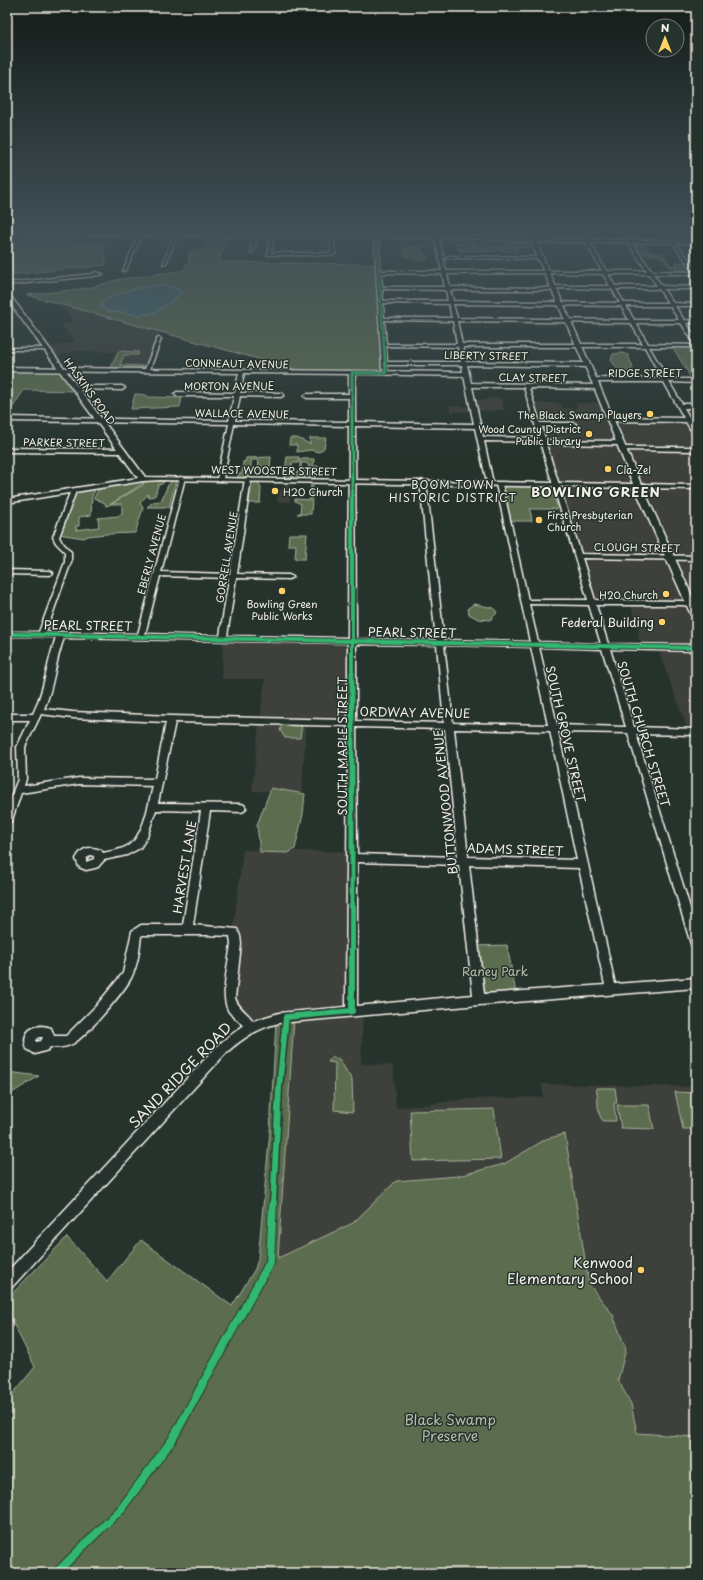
<svg xmlns="http://www.w3.org/2000/svg" width="703" height="1580" viewBox="0 0 703 1580" font-family="'Playpen Sans',sans-serif">
  <style>
    .built { fill: #3c413b }
    .green { fill: #5c6d50; stroke: #a8af9c }
    .water { fill: #4a6b71; stroke: #8ea1a1 }
    .lines { fill: none; stroke-linecap: round; stroke-linejoin: round }
    .minor-casing { stroke: #f4f1e8; stroke-width: 3 }
    .major-casing { stroke: #f4f1e8; stroke-width: 3 }
    .minor { fill: #26332d; fill-rule: evenodd }
    .major { fill: #26332d; fill-rule: evenodd }
    .cycleway-far5-casing { stroke: #26332d; stroke-width: 3.5 }
    .cycleway-far4-casing { stroke: #26332d; stroke-width: 4.5 }
    .cycleway-far3-casing { stroke: #26332d; stroke-width: 6 }
    .cycleway-far2-casing { stroke: #26332d; stroke-width: 8 }
    .cycleway-far1-casing { stroke: #26332d; stroke-width: 9 }
    .cycleway-casing { stroke: #26332d; stroke-width: 10 }
    .cycleway-far5 { stroke: #33b770; stroke-width: 2.5 }
    .cycleway-far4 { stroke: #33b770; stroke-width: 3 }
    .cycleway-far3 { stroke: #33b770; stroke-width: 4 }
    .cycleway-far2 { stroke: #33b770; stroke-width: 5 }
    .cycleway-far1 { stroke: #33b770; stroke-width: 6 }
    .cycleway { stroke: #33b770; stroke-width: 8 }
    .poi-dot { fill: #ffd166; stroke: #26332d; stroke-width: 1.5 }
    .labels { text-anchor: middle; dominant-baseline: central; stroke-width: 3; stroke-linejoin: round; paint-order: stroke }
    .far-street-label { font-size: 10px; fill: #f4f1e8; stroke: #26332d }
    .far-poi-label { font-size: 10px; fill: #f4f1e8; stroke: #26332d; text-anchor: end }
    .far-neighbourhood-label { font-size: 11px; letter-spacing: 1px; fill: #f4f1e8; stroke: #26332d }
    .poi-label { font-size: 12px; fill: #f4f1e8; stroke: #26332d; text-anchor: end }
    .street-label { font-size: 12px; fill: #f4f1e8; stroke: #26332d }
    .park-label { font-size: 12px; fill: #b7bcab; stroke: #26332d }
    .far-district-label { font-size: 13px; font-weight: bold; letter-spacing: 1px; fill: #f4f1e8; stroke: #26332d }
    .near-street-label { font-size: 14px; fill: #f4f1e8; stroke: #26332d }
    .near-poi-label { font-size: 14px; fill: #f4f1e8; stroke: #26332d; text-anchor: end }
    .near-park-label { font-size: 14px; fill: #b7bcab; stroke: #26332d }
  </style>
  <rect width="100%" height="100%" fill="#26332d"/>
  <filter id="ink" filterUnits="userSpaceOnUse"><feTurbulence type="fractalNoise" baseFrequency=".025" numOctaves="2"/><feDisplacementMap in="SourceGraphic" scale="8" xChannelSelector="R" yChannelSelector="G"/><feConvolveMatrix kernelMatrix="1 2 1 2 8 2 1 2 1" color-interpolation-filters="sRGB"/></filter>
  <g filter="url(#ink)">
    <g class="built">
      <path d="M 59,304 L 162,332 L 147,370 L 107,370 L 115,352 L 77,351 L 52,356 L 46,348 L 76,342 L 61,325 L 74,322 Z"/>
      <path d="M 487,398 L 501,398 L 504,410 L 451,412 L 449,406 L 474,407 L 472,400 L 487,400 Z"/>
      <path d="M 531,403 L 560,403 L 562,408 L 577,408 L 576,403 L 604,403 L 611,419 L 687,420 L 680,406 L 696,406 L 696,727 L 687,727 L 657,647 L 642,647 L 638,635 L 639,630 L 630,603 L 592,602 Z"/>
      <path d="M 283,486 L 291,486 L 290,502 L 277,502 L 278,496 Z"/>
      <path d="M 223,638 L 352,640 L 352,723 L 260,721 L 265,679 L 222,679 Z"/>
      <path d="M 259,723 L 306,724 L 302,792 L 252,791 Z"/>
      <path d="M 243,850 L 355,852 L 357,863 L 357,1003 L 353,1011 L 363,1010 L 361,1064 L 393,1065 L 396,1108 L 469,1099 L 543,1097 L 542,1084 L 696,1087 L 696,1437 L 637,1433 L 631,1404 L 618,1380 L 626,1348 L 613,1315 L 589,1284 L 565,1135 L 546,1139 L 504,1164 L 458,1176 L 396,1181 L 393,1420 L 352,1223 L 278,1258 L 294,1017 L 257,1024 L 233,1008 L 233,932 Z"/>
    </g>
    <g class="green">
      <path d="M 7,234 L 72,234 L 76,235 L 75,244 L 104,244 L 106,265 L 7,275 Z"/>
      <path d="M 202,237 L 227,237 L 219,262 L 376,264 L 383,372 L 302,371 L 27,295 L 89,288 L 116,280 L 184,270 L 186,265 L 189,262 L 188,257 L 191,250 L 217,250 L 218,247 L 212,247 L 206,244 L 207,240 Z"/>
      <path d="M 468,239 L 483,239 L 471,240 L 471,243 L 477,244 L 471,244 L 471,246 L 482,246 L 481,243 L 486,242 L 485,239 L 489,239 L 487,242 L 489,247 L 507,247 L 504,240 C 513,240 525,239 530,247 L 516,247 L 517,251 L 459,251 L 456,243 L 469,243 Z"/>
      <path d="M 419,245 L 423,245 L 424,248 L 420,249 L 428,259 L 420,261 L 420,259 L 413,259 L 412,258 L 414,256 L 405,256 L 403,250 Z"/>
      <path d="M 634,245 L 644,246 C 648,252 655,254 663,254 L 671,266 L 677,266 L 675,262 L 687,263 L 694,271 L 673,272 C 662,256 661,254 641,254 Z"/>
      <path d="M 672,346 L 696,346 L 696,381 L 693,381 Z"/>
      <path d="M 119,351 L 139,352 L 138,355 L 124,355 L 120,365 L 146,366 L 145,368 L 111,368 Z"/>
      <path d="M 622,353 L 628,355 L 633,368 L 629,372 L 618,370 L 611,360 L 613,354 Z"/>
      <path d="M 7,369 L 62,369 L 77,391 L 24,390 L 7,416 Z"/>
      <path d="M 135,394 L 146,395 L 148,397 L 182,398 L 180,407 L 131,409 Z"/>
      <path d="M 290,438 L 297,438 L 310,444 L 310,438 L 326,438 L 324,448 L 319,452 L 310,450 L 297,452 L 297,445 L 289,445 Z"/>
      <path d="M 271,457 L 269,477 L 268,477 L 269,468 L 258,469 L 259,460 L 251,460 L 251,468 L 248,470 L 248,477 L 243,477 L 253,478 L 238,478 L 238,475 L 242,473 L 243,462 L 246,461 L 246,458 Z"/>
      <path d="M 287,457 L 299,457 L 298,463 L 292,463 L 292,470 L 289,470 L 289,474 L 292,475 L 292,478 L 293,478 L 294,475 L 296,474 L 298,471 L 298,479 L 284,478 Z"/>
      <path d="M 300,459 L 314,459 L 313,466 L 318,466 L 318,469 L 311,469 L 310,475 L 315,476 L 314,478 L 325,479 L 308,479 L 307,470 L 309,466 L 307,463 L 301,463 L 301,470 L 305,470 L 305,477 L 300,478 Z"/>
      <path d="M 152,480 L 165,481 L 162,484 L 158,485 L 155,496 L 148,497 L 148,494 L 140,503 L 143,508 L 135,533 L 106,534 L 88,536 L 84,538 L 58,534 L 73,494 C 78,490 91,488 95,490 L 92,496 L 91,515 L 79,517 L 79,526 L 76,526 L 76,530 L 99,527 L 98,518 L 118,516 L 122,513 L 122,504 L 111,504 L 143,485 L 144,482 Z"/>
      <path d="M 143,481 L 142,484 L 109,505 L 106,506 L 105,503 L 94,498 L 98,490 L 104,487 Z"/>
      <path d="M 172,481 L 176,481 L 169,507 L 147,507 L 153,502 L 161,501 L 168,485 Z"/>
      <path d="M 251,482 L 258,482 L 261,487 L 260,503 L 249,503 Z"/>
      <path d="M 311,483 L 313,483 L 311,514 L 297,514 L 300,513 L 301,504 L 295,501 L 295,499 L 310,500 Z"/>
      <path d="M 503,486 L 551,487 L 558,509 L 530,509 L 532,521 L 510,521 Z"/>
      <path d="M 289,534 L 307,534 L 305,559 L 295,559 L 296,545 L 288,545 Z"/>
      <path d="M 474,604 L 494,608 L 497,613 L 490,620 L 478,619 L 469,614 L 468,608 Z"/>
      <path d="M 283,723 L 302,723 L 300,738 L 285,738 L 280,730 Z"/>
      <path d="M 271,788 L 305,794 L 303,814 L 295,849 L 288,853 L 260,852 L 257,825 Z"/>
      <path d="M 507,945 L 516,994 L 484,995 L 475,946 Z"/>
      <path d="M 294,1019 L 278,1258 L 353,1223 L 396,1181 L 458,1176 L 504,1164 L 546,1139 L 565,1134 L 589,1284 L 613,1315 L 626,1349 L 618,1380 L 631,1404 L 637,1433 L 696,1437 L 696,1573 L 7,1573 L 7,1401 L 35,1367 L 7,1311 L 7,1299 L 67,1237 L 107,1281 L 141,1240 L 232,1306 L 255,1269 L 258,1259 L 270,1131 L 276,1022 Z"/>
      <path d="M 332,1057 L 339,1059 L 352,1080 L 353,1112 L 334,1110 L 335,1063 L 328,1062 Z"/>
      <path d="M 7,1072 L 8,1072 L 39,1076 L 7,1096 Z"/>
      <path d="M 596,1088 L 615,1088 L 617,1103 L 614,1103 L 616,1121 L 603,1121 C 596,1113 599,1098 596,1088 Z"/>
      <path d="M 675,1092 L 696,1093 L 696,1129 L 683,1129 Z"/>
      <path d="M 617,1105 L 649,1105 L 654,1129 L 621,1128 Z"/>
      <path d="M 494,1109 L 501,1159 L 413,1161 L 410,1111 Z"/>
    </g>
    <path class="water" d="M 164,285 L 178,289 L 182,293 L 157,312 L 148,314 L 138,315 L 122,313 L 107,311 L 100,307 C 108,292 149,285 164,285 Z"/>
    <g class="lines">
      <defs>
        <g id="minor">
          <path d="M 139,234 L 142,235 L 126,270 L 123,271 Z"/>
          <path d="M 174,234 L 177,235 L 166,263 L 163,264 Z"/>
          <path d="M 374,234 L 378,234 L 381,271 L 442,271 L 434,234 L 438,234 L 443,256 L 540,257 L 542,258 L 540,259 L 443,258 L 446,271 L 602,271 L 581,234 L 585,234 L 606,271 L 647,271 L 628,242 L 630,241 L 652,271 L 694,272 L 672,242 L 674,241 L 696,269 L 696,274 L 653,274 L 662,286 L 696,287 L 696,289 L 663,289 L 673,303 L 696,304 L 696,306 L 675,306 L 684,320 L 696,321 L 696,323 L 686,323 L 696,338 L 696,343 L 694,343 L 681,323 L 636,323 L 648,344 L 696,345 L 696,347 L 649,347 L 668,379 L 696,379 L 696,383 L 669,382 L 682,404 L 696,404 L 696,408 L 684,408 L 696,429 L 696,436 L 694,435 L 686,422 L 611,421 L 608,419 L 611,417 L 684,418 L 664,382 L 594,382 L 591,380 L 594,378 L 662,379 L 645,347 L 463,347 L 466,362 L 587,363 L 590,365 L 587,367 L 467,365 L 471,383 L 597,385 L 600,387 L 597,389 L 529,388 L 540,423 L 574,423 L 577,425 L 574,427 L 541,427 L 546,440 L 620,441 L 623,443 L 620,445 L 546,444 L 581,554 L 696,556 L 696,560 L 582,558 L 595,600 L 682,601 L 696,603 L 696,607 L 682,605 L 596,605 L 608,644 L 696,645 L 696,651 L 610,649 L 634,727 L 696,729 L 696,735 L 636,734 L 696,927 L 696,949 L 692,947 L 691,944 L 628,733 L 558,732 L 615,984 L 696,978 L 696,988 L 479,1005 L 279,1023 C 258,1028 243,1038 227,1052 L 12,1287 L 7,1289 L 7,1272 L 219,1044 L 243,1026 C 239,1019 231,1016 228,1010 C 220,994 229,962 231,944 L 230,936 L 206,935 L 143,935 L 141,936 C 139,951 138,965 131,978 C 124,992 87,1035 74,1043 C 66,1048 58,1048 50,1047 L 48,1050 L 35,1054 L 27,1049 C 20,1031 35,1022 51,1028 L 54,1036 L 66,1036 L 96,1006 L 123,973 L 132,931 L 141,925 L 183,925 L 201,811 L 156,810 L 147,837 L 140,848 L 127,855 L 104,860 L 98,867 L 95,868 L 86,870 L 79,867 L 76,859 C 82,847 89,846 101,850 L 103,853 C 112,851 121,850 129,845 C 144,836 149,802 153,786 L 79,784 L 21,793 L 12,820 L 10,823 L 7,824 L 7,807 L 18,779 L 17,747 L 30,720 L 7,720 L 7,714 L 33,714 C 45,689 47,663 56,637 L 7,636 L 7,632 L 39,632 L 65,562 L 65,552 L 56,543 L 53,537 L 71,490 L 76,491 L 59,537 L 61,541 L 71,552 L 71,562 L 46,632 L 138,634 L 180,477 L 185,478 L 161,572 L 230,574 L 245,479 L 248,477 L 251,479 L 237,574 L 289,575 L 293,577 L 289,579 L 236,578 L 227,636 L 348,638 L 349,426 L 234,424 L 223,479 L 220,481 L 217,479 L 229,424 L 7,421 L 7,417 L 229,421 L 234,396 L 177,396 L 174,394 L 177,392 L 235,393 L 239,373 L 7,371 L 7,367 L 145,369 L 157,339 L 159,338 L 161,339 L 150,369 L 463,372 L 462,365 L 387,365 L 387,369 L 382,368 ZM 381,273 L 442,274 L 445,287 L 382,287 ZM 549,273 L 603,274 L 610,286 L 553,286 L 551,288 L 450,287 L 447,274 ZM 608,274 L 649,274 L 657,286 L 615,286 ZM 556,288 L 612,289 L 620,303 L 453,301 L 450,290 L 554,290 ZM 382,289 L 446,290 L 448,301 L 383,301 ZM 616,289 L 659,289 L 668,303 L 624,303 ZM 383,303 L 449,304 L 452,318 L 384,318 ZM 453,304 L 621,306 L 629,320 L 457,318 ZM 626,306 L 670,306 L 679,320 L 634,320 ZM 384,320 L 453,321 L 457,344 L 386,344 ZM 457,321 L 631,323 L 643,344 L 462,344 ZM 386,346 L 458,347 L 461,362 L 387,362 ZM 244,373 L 349,374 L 349,394 L 307,394 L 304,396 L 307,398 L 349,398 L 349,422 L 235,421 L 240,396 L 281,397 L 284,395 L 281,393 L 240,393 ZM 355,374 L 464,376 L 474,424 L 355,422 ZM 472,387 L 524,387 L 539,438 L 483,437 ZM 355,426 L 475,428 L 487,483 L 490,485 L 493,483 L 484,441 L 540,442 L 588,600 L 528,600 L 502,484 L 497,483 L 496,484 L 530,642 L 444,640 L 426,482 L 423,480 L 420,482 L 436,640 L 356,639 ZM 160,576 L 229,578 L 220,636 L 145,634 ZM 529,604 L 589,605 L 601,644 L 538,642 ZM 64,638 L 348,643 L 348,720 L 171,716 L 73,712 L 44,709 C 54,686 55,661 64,638 ZM 356,644 L 437,645 L 444,723 L 356,721 ZM 444,645 L 531,647 L 548,725 L 453,723 ZM 539,647 L 602,649 L 626,727 L 557,725 ZM 41,714 L 73,718 L 166,722 L 155,779 L 79,778 L 24,786 L 26,779 L 25,747 ZM 175,722 L 348,726 L 346,1007 L 279,1013 L 253,1021 C 247,1012 238,1008 235,998 L 241,944 L 240,936 L 237,929 L 193,925 L 210,811 L 241,812 L 244,811 L 246,808 L 244,805 L 241,804 L 158,803 ZM 356,727 L 445,729 L 458,857 L 357,854 ZM 454,729 L 550,731 L 577,860 L 468,857 ZM 90,855 L 94,856 L 94,859 L 86,862 L 86,859 ZM 357,862 L 459,865 L 473,995 L 357,1006 ZM 469,865 L 579,868 L 605,985 L 484,994 ZM 39,1037 L 43,1037 L 41,1041 L 36,1042 L 36,1040 Z"/>
          <path d="M 255,235 L 257,236 L 253,252 L 250,253 L 253,236 Z"/>
          <path d="M 271,235 L 274,236 L 271,253 L 331,253 L 331,236 L 334,235 L 335,254 L 333,255 L 268,255 Z"/>
          <path d="M 96,272 L 103,274 L 94,276 L 7,285 L 7,283 L 93,274 Z"/>
          <path d="M 7,348 L 47,348 L 49,349 L 47,350 L 7,350 Z"/>
          <path d="M 76,386 L 122,386 L 125,388 L 122,390 L 74,389 L 74,387 Z"/>
          <path d="M 622,447 L 696,447 L 696,451 L 620,450 L 620,448 Z"/>
          <path d="M 7,448 L 121,449 L 124,451 L 121,453 L 7,452 Z"/>
          <path d="M 7,570 L 50,571 L 53,573 L 50,575 L 7,574 Z"/>
        </g>
        <path id="major" d="M 39,234 L 466,236 L 529,239 L 528,235 L 531,234 L 534,239 L 696,241 L 696,243 L 536,242 L 600,387 L 641,484 L 696,485 L 696,489 L 643,488 L 696,605 L 696,618 L 691,615 L 635,488 L 160,480 L 143,481 L 7,503 L 7,499 L 138,478 L 7,299 L 7,293 L 9,294 L 145,477 L 633,484 L 594,387 L 531,242 L 466,238 L 41,235 Z"/>
      </defs>
      <use href="#minor" class="minor-casing"/>
      <use href="#major" class="major-casing"/>
      <use href="#minor" class="minor"/>
      <use href="#major" class="major"/>
      <defs>
        <path id="cycleway-far5" d="M 376,234 L 384,347"/>
        <path id="cycleway-far4" d="M 352,491 L 352,373 L 386,373 L 384,346"/>
        <g id="cycleway-far3">
          <path d="M 352,490 L 352,674"/>
          <path d="M 7,634 L 696,648"/>
        </g>
        <path id="cycleway-far2" d="M 352,673 L 352,907"/>
        <path id="cycleway-far1" d="M 273,1204 L 279,1088 L 286,1017 L 352,1011 L 352,906"/>
        <path id="cycleway" d="M 56,1573 L 121,1509 L 172,1440 L 270,1262 L 273,1203"/>
      </defs>
      <use href="#cycleway-far5" class="cycleway-far5-casing"/>
      <use href="#cycleway-far4" class="cycleway-far4-casing"/>
      <use href="#cycleway-far3" class="cycleway-far3-casing"/>
      <use href="#cycleway-far2" class="cycleway-far2-casing"/>
      <use href="#cycleway-far1" class="cycleway-far1-casing"/>
      <use href="#cycleway" class="cycleway-casing"/>
      <use href="#cycleway-far5" class="cycleway-far5"/>
      <use href="#cycleway-far4" class="cycleway-far4"/>
      <use href="#cycleway-far3" class="cycleway-far3"/>
      <use href="#cycleway-far2" class="cycleway-far2"/>
      <use href="#cycleway-far1" class="cycleway-far1"/>
      <use href="#cycleway" class="cycleway"/>
    </g>
  </g>
  <linearGradient id="sky" x2="0" y2="1"><stop stop-color="#151c19"/><stop offset="0.51" stop-color="#415057"/><stop offset="1" stop-color="#415057" stop-opacity="0"/></linearGradient>
  <rect width="703" height="455" fill="url(#sky)"/>
  <g class="poi-dot">
    <circle cx="650" cy="414" r="4"/>
    <circle cx="589" cy="434" r="4"/>
    <circle cx="608" cy="469" r="4"/>
    <circle cx="275" cy="491" r="4"/>
    <circle cx="539" cy="520" r="4"/>
    <circle cx="282" cy="591" r="4"/>
    <circle cx="666" cy="594" r="4"/>
    <circle cx="662" cy="622" r="4"/>
    <circle cx="641" cy="1270" r="4"/>
  </g>
  <g class="labels">
    <g class="far-street-label">
      <text transform="translate(486 355) rotate(1)">LIBERTY STREET</text>
      <text transform="translate(237 363) rotate(1)">CONNEAUT AVENUE</text>
      <text x="645" y="372">RIDGE STREET</text>
      <text transform="translate(533 377) rotate(1)">CLAY STREET</text>
      <text x="229" y="385">MORTON AVENUE</text>
      <text transform="translate(90 391) rotate(54)">HASKINS ROAD</text>
      <text transform="translate(242 413) rotate(1)">WALLACE AVENUE</text>
      <text transform="translate(64 442) rotate(1)">PARKER STREET</text>
      <text transform="translate(274 470) rotate(1)">WEST WOOSTER STREET</text>
      <text transform="translate(637 547) rotate(1)">CLOUGH STREET</text>
      <text transform="translate(151 554) rotate(-75)">EBERLY AVENUE</text>
      <text transform="translate(226 557) rotate(-81)">GORRELL AVENUE</text>
    </g>
    <g class="far-poi-label">
      <text x="642" y="414">The Black Swamp Players</text>
      <text x="581" y="428">Wood County District<tspan x="581" dy="12">Public Library</tspan></text>
      <text x="616" y="469" text-anchor="start">Cla-Zel</text>
      <text x="283" y="491" text-anchor="start">H2O Church</text>
      <text x="547" y="514" text-anchor="start">First Presbyterian<tspan x="547" dy="12">Church</tspan></text>
      <text x="658" y="594">H20 Church</text>
      <text x="282" y="603" text-anchor="middle">Bowling Green<tspan x="282" dy="12">Public Works</tspan></text>
    </g>
    <g class="far-neighbourhood-label">
      <text x="453" y="484">BOOM TOWN<tspan x="453" dy="13">HISTORIC DISTRICT</tspan></text>
    </g>
    <g class="poi-label">
      <text x="654" y="622">Federal Building</text>
    </g>
    <g class="street-label">
      <text transform="translate(88 625) rotate(1)">PEARL STREET</text>
      <text transform="translate(412 632) rotate(1)">PEARL STREET</text>
      <text transform="translate(415 712) rotate(1)">ORDWAY AVENUE</text>
      <text transform="translate(566 734) rotate(77)">SOUTH GROVE STREET</text>
      <text transform="translate(644 734) rotate(73)">SOUTH CHURCH STREET</text>
      <text transform="translate(342 746) rotate(-90)">SOUTH MAPLE STREET</text>
      <text transform="translate(445 802) rotate(-96)">BUTTONWOOD AVENUE</text>
      <text transform="translate(515 849) rotate(2)">ADAMS STREET</text>
      <text transform="translate(184 867) rotate(-81)">HARVEST LANE</text>
    </g>
    <g class="park-label">
      <text x="495" y="971">Raney Park</text>
    </g>
    <g class="far-district-label">
      <text x="596" y="491">BOWLING GREEN</text>
    </g>
    <g class="near-street-label">
      <text transform="translate(180 1075) rotate(-46)">SAND RIDGE ROAD</text>
    </g>
    <g class="near-poi-label">
      <text x="633" y="1262">Kenwood<tspan x="633" dy="16">Elementary School</tspan></text>
    </g>
    <g class="near-park-label">
      <text x="450" y="1419">Black Swamp<tspan x="450" dy="16">Preserve</tspan></text>
    </g>
  </g>
  <rect width="703" height="1580" fill="none" stroke="#26332d" stroke-width="24"/>
  <rect x="12" y="12" width="679" height="1556" fill="none" stroke="#f4f1e8" stroke-width="1.5" filter="url(#ink)"/>
  <g transform="translate(665 38)"><circle r="19" fill="#26332d" stroke="#787f78"/>
  <path d="M0-3L7 15L0 10L-7 15Z" fill="#ffd166"/>
  <text y="-6" font-size="11" font-weight="bold" text-anchor="middle" fill="#f4f1e8">N</text>
  </g>
</svg>
